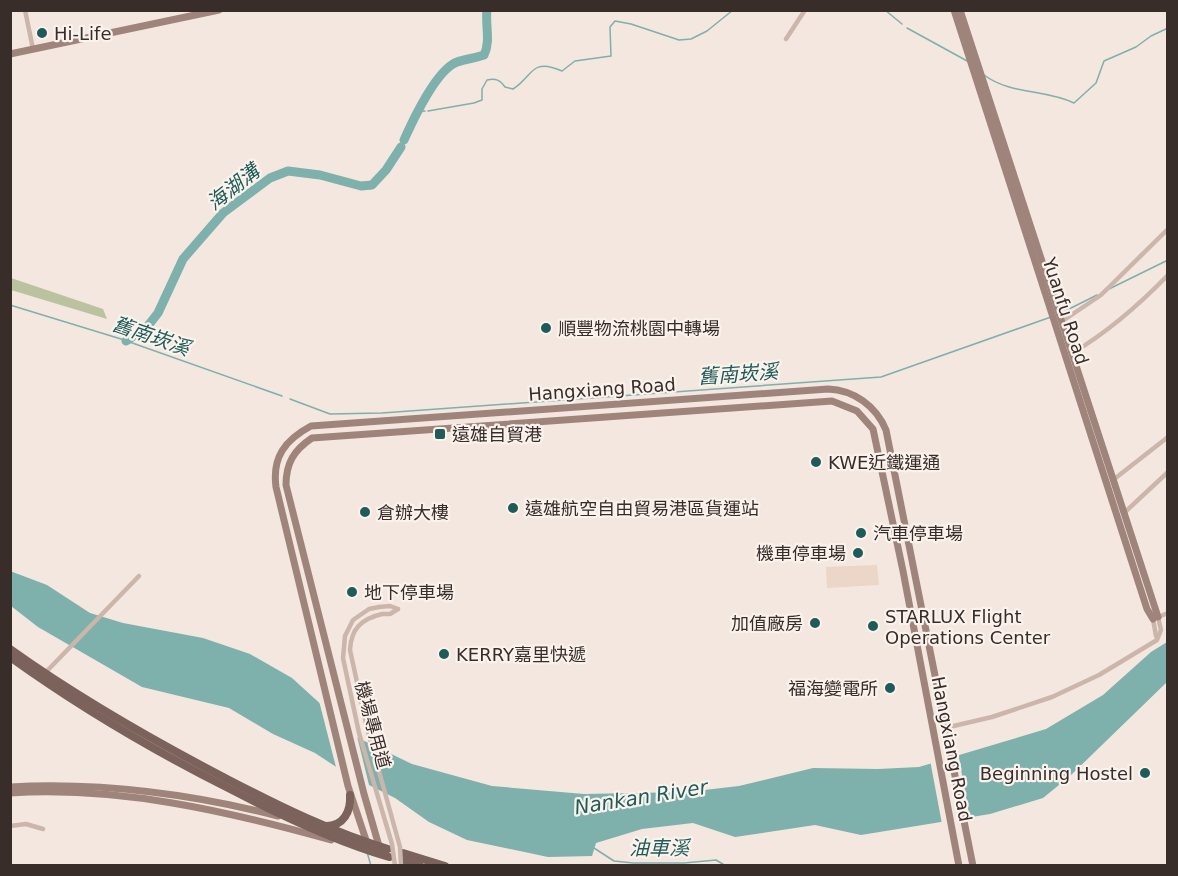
<svg xmlns="http://www.w3.org/2000/svg" width="1178" height="876" viewBox="0 0 1178 876" font-family="'DejaVu Sans','Noto Sans TC',sans-serif">
  <style>
    .green { fill: #bbc29f }
    .plaza { fill: #ebd6c7 }
    .water { fill: #7eb0ac }
    .pier { fill: #f3e7df }
    .lines { fill: none; stroke-linecap: round; stroke-linejoin: round }
    .stream { stroke: #7eb0ac; stroke-width: 1.5 }
    .river { stroke: #7eb0ac; stroke-width: 9 }
    .street { stroke: #ccb6ab; stroke-width: 4.5 }
    .secondary { stroke: #9f847c; stroke-width: 7 }
    .primary { stroke: #7b625b; stroke-width: 8 }
    .street-bridge { stroke: #ccb6ab; stroke-width: 4.5 }
    .poi-dot { fill: #1f5b58; stroke: #faf2ec; stroke-width: 2 }
    .labels { text-anchor: middle; dominant-baseline: central; stroke-width: 4.5; stroke-linejoin: round; paint-order: stroke }
    .poi-label { font-size: 18px; fill: #392d2a; stroke: #faf2ec; text-anchor: start }
    .street-label { font-size: 18px; fill: #392d2a; stroke: #faf2ec }
    .water-label { font-size: 20px; font-style: italic; fill: #1f5b58; stroke: #faf2ec }
  </style>
  <rect width="100%" height="100%" fill="#f3e7df"/>
  <path class="green" d="M 11,278 L 103,309 L 107,319 L 11,290 Z"/>
  <path class="plaza" d="M 877,565 L 879,585 L 827,588 L 826,567 Z"/>
  <path class="water" d="M 10,571 L 47,585 L 90,613 L 123,623 L 203,638 L 250,654 L 292,678 L 358,738 L 412,764 L 492,786 L 584,794 L 687,792 L 739,786 L 813,768 L 878,769 L 919,767 L 1046,729 L 1103,695 L 1151,652 L 1167,642 L 1167,682 L 1070,776 L 1043,798 L 990,814 L 861,835 L 815,825 L 735,837 L 693,823 L 642,829 L 596,843 L 592,856 L 548,857 L 467,840 L 429,822 L 395,798 L 347,774 L 315,753 L 273,734 L 229,708 L 142,687 L 38,627 L 11,606 Z"/>
  <g class="pier">
    <path d="M 318,697 L 356,732 L 370,789 L 337,771 Z"/>
    <path d="M 958,752 L 970,820 L 942,824 L 930,760 Z"/>
  </g>
  <g class="lines">
    <g class="stream">
      <path d="M 885,10 L 902,24"/>
      <path d="M 907,28 L 969,62"/>
      <path d="M 984,75 C 1011,95 1045,89 1074,103 L 1096,83 L 1104,61 L 1136,47 L 1151,36 L 1168,28"/>
      <path d="M 428,111 L 474,103 L 482,100 L 482,89 L 487,80 C 496,78 500,80 505,87 L 513,89 C 533,77 530,57 562,71 L 575,61 L 611,56 L 610,27 L 615,21 L 631,24 L 679,40 L 691,39 L 707,31 L 733,10"/>
      <path d="M 417,112 L 425,111"/>
      <path d="M 1109,289 L 1168,260"/>
      <path d="M 10,305 L 121,339 L 282,396"/>
      <path d="M 1061,313 L 1097,295"/>
      <path d="M 290,399 L 330,414 L 382,413 L 881,377 L 1051,317"/>
      <path d="M 594,848 L 614,861 L 633,863 L 684,863 L 716,860 L 726,866"/>
      <path d="M 367,852 L 371,866"/>
    </g>
    <g class="river">
      <path d="M 404,140 C 413,120 436,70 457,62 C 466,59 475,58 484,55 C 491,41 485,25 487,10"/>
      <path d="M 126,341 L 147,327 L 158,313 L 183,259 L 223,213 L 270,178 L 288,171 L 320,175 L 361,186 L 372,185 L 386,170 L 401,147"/>
    </g>
    <g class="street">
      <path d="M 25,10 L 33,49"/>
      <path d="M 786,39 L 805,10"/>
      <path d="M 1061,322 L 1101,295 L 1168,229"/>
      <path d="M 1071,354 C 1108,332 1138,306 1168,275"/>
      <path d="M 1113,480 L 1168,437"/>
      <path d="M 1124,513 L 1168,472"/>
      <path d="M 379,607 L 390,606 L 398,609"/>
      <path d="M 382,614 L 390,614 L 398,609"/>
      <path d="M 1156,636 L 1153,619 L 1168,613"/>
      <path d="M 45,673 L 139,576"/>
      <path d="M 945,728 L 992,717 L 1052,697 L 1099,675 L 1157,640 L 1161,630 L 1158,617"/>
      <path d="M 10,826 L 26,824 L 43,829"/>
    </g>
    <g class="secondary">
      <path d="M 954,10 L 1147,609 L 1153,619"/>
      <path d="M 960,10 L 1158,617"/>
      <path d="M 10,54 L 219,10"/>
      <path d="M 10,787 C 100,782 191,794 278,816"/>
      <path d="M 10,793 C 119,786 227,811 331,840"/>
      <path d="M 368,846 L 348,786 L 276,487 C 272,457 285,440 311,426 L 828,389 C 854,390 876,406 886,430 L 973,866"/>
      <path d="M 378,851 L 379,846 L 364,794 L 286,485 C 286,463 294,450 312,438 L 832,401 L 857,411 L 873,429 L 903,571 L 959,866"/>
    </g>
    <g class="primary">
      <path d="M 10,649 C 80,699 154,741 229,780 C 281,807 332,832 388,849"/>
      <path d="M 10,657 C 81,708 156,752 234,791 C 284,817 335,841 389,857"/>
      <path d="M 326,826 C 344,826 351,811 350,795"/>
      <path d="M 403,853 L 445,866"/>
      <path d="M 404,861 L 420,866"/>
    </g>
    <g class="street-bridge">
      <path d="M 379,607 L 369,609 L 353,620 L 345,636 L 343,658 L 359,733 L 392,844 L 395,866"/>
      <path d="M 382,614 C 361,619 351,629 350,650 L 367,728 L 400,847 L 401,866"/>
    </g>
  </g>
  <g class="poi-dot">
    <circle cx="42" cy="33" r="6"/>
    <circle cx="546" cy="328" r="6"/>
    <rect x="434" y="428" width="12" height="12" rx="3"/>
    <circle cx="816" cy="462" r="6"/>
    <circle cx="513" cy="508" r="6"/>
    <circle cx="365" cy="512" r="6"/>
    <circle cx="861" cy="533" r="6"/>
    <circle cx="858" cy="553" r="6"/>
    <circle cx="352" cy="592" r="6"/>
    <circle cx="815" cy="623" r="6"/>
    <circle cx="873" cy="626" r="6"/>
    <circle cx="444" cy="654" r="6"/>
    <circle cx="890" cy="688" r="6"/>
    <circle cx="1145" cy="773" r="6"/>
  </g>
  <g class="labels">
    <g class="poi-label">
      <text x="54" y="33">Hi-Life</text>
      <text x="558" y="328">順豐物流桃園中轉場</text>
      <text x="452" y="434">遠雄自貿港</text>
      <text x="828" y="462">KWE近鐵運通</text>
      <text x="525" y="508">遠雄航空自由貿易港區貨運站</text>
      <text x="377" y="512">倉辦大樓</text>
      <text x="873" y="533">汽車停車場</text>
      <text x="846" y="553" text-anchor="end">機車停車場</text>
      <text x="364" y="592">地下停車場</text>
      <text x="885" y="616">STARLUX Flight<tspan x="885" dy="21">Operations Center</tspan></text>
      <text x="803" y="623" text-anchor="end">加值廠房</text>
      <text x="456" y="654">KERRY嘉里快遞</text>
      <text x="878" y="688" text-anchor="end">福海變電所</text>
      <text x="1133" y="773" text-anchor="end">Beginning Hostel</text>
    </g>
    <g class="street-label">
      <text transform="translate(1066 311) rotate(72)">Yuanfu Road</text>
      <text transform="translate(602 389) rotate(-4)">Hangxiang Road</text>
      <text transform="translate(373 725) rotate(75)">機場專用道</text>
      <text transform="translate(952 749) rotate(79)">Hangxiang Road</text>
    </g>
    <g class="water-label">
      <text transform="translate(233 187) rotate(-38)">海湖溝</text>
      <text transform="translate(151 336) rotate(19)">舊南崁溪</text>
      <text transform="translate(738 374) rotate(-4)">舊南崁溪</text>
      <text transform="translate(641 797) rotate(-9)">Nankan River</text>
      <text x="659" y="848">油車溪</text>
    </g>
  </g>
  <rect width="1178" height="876" fill="none" stroke="#392d2a" stroke-width="24"/>
</svg>
